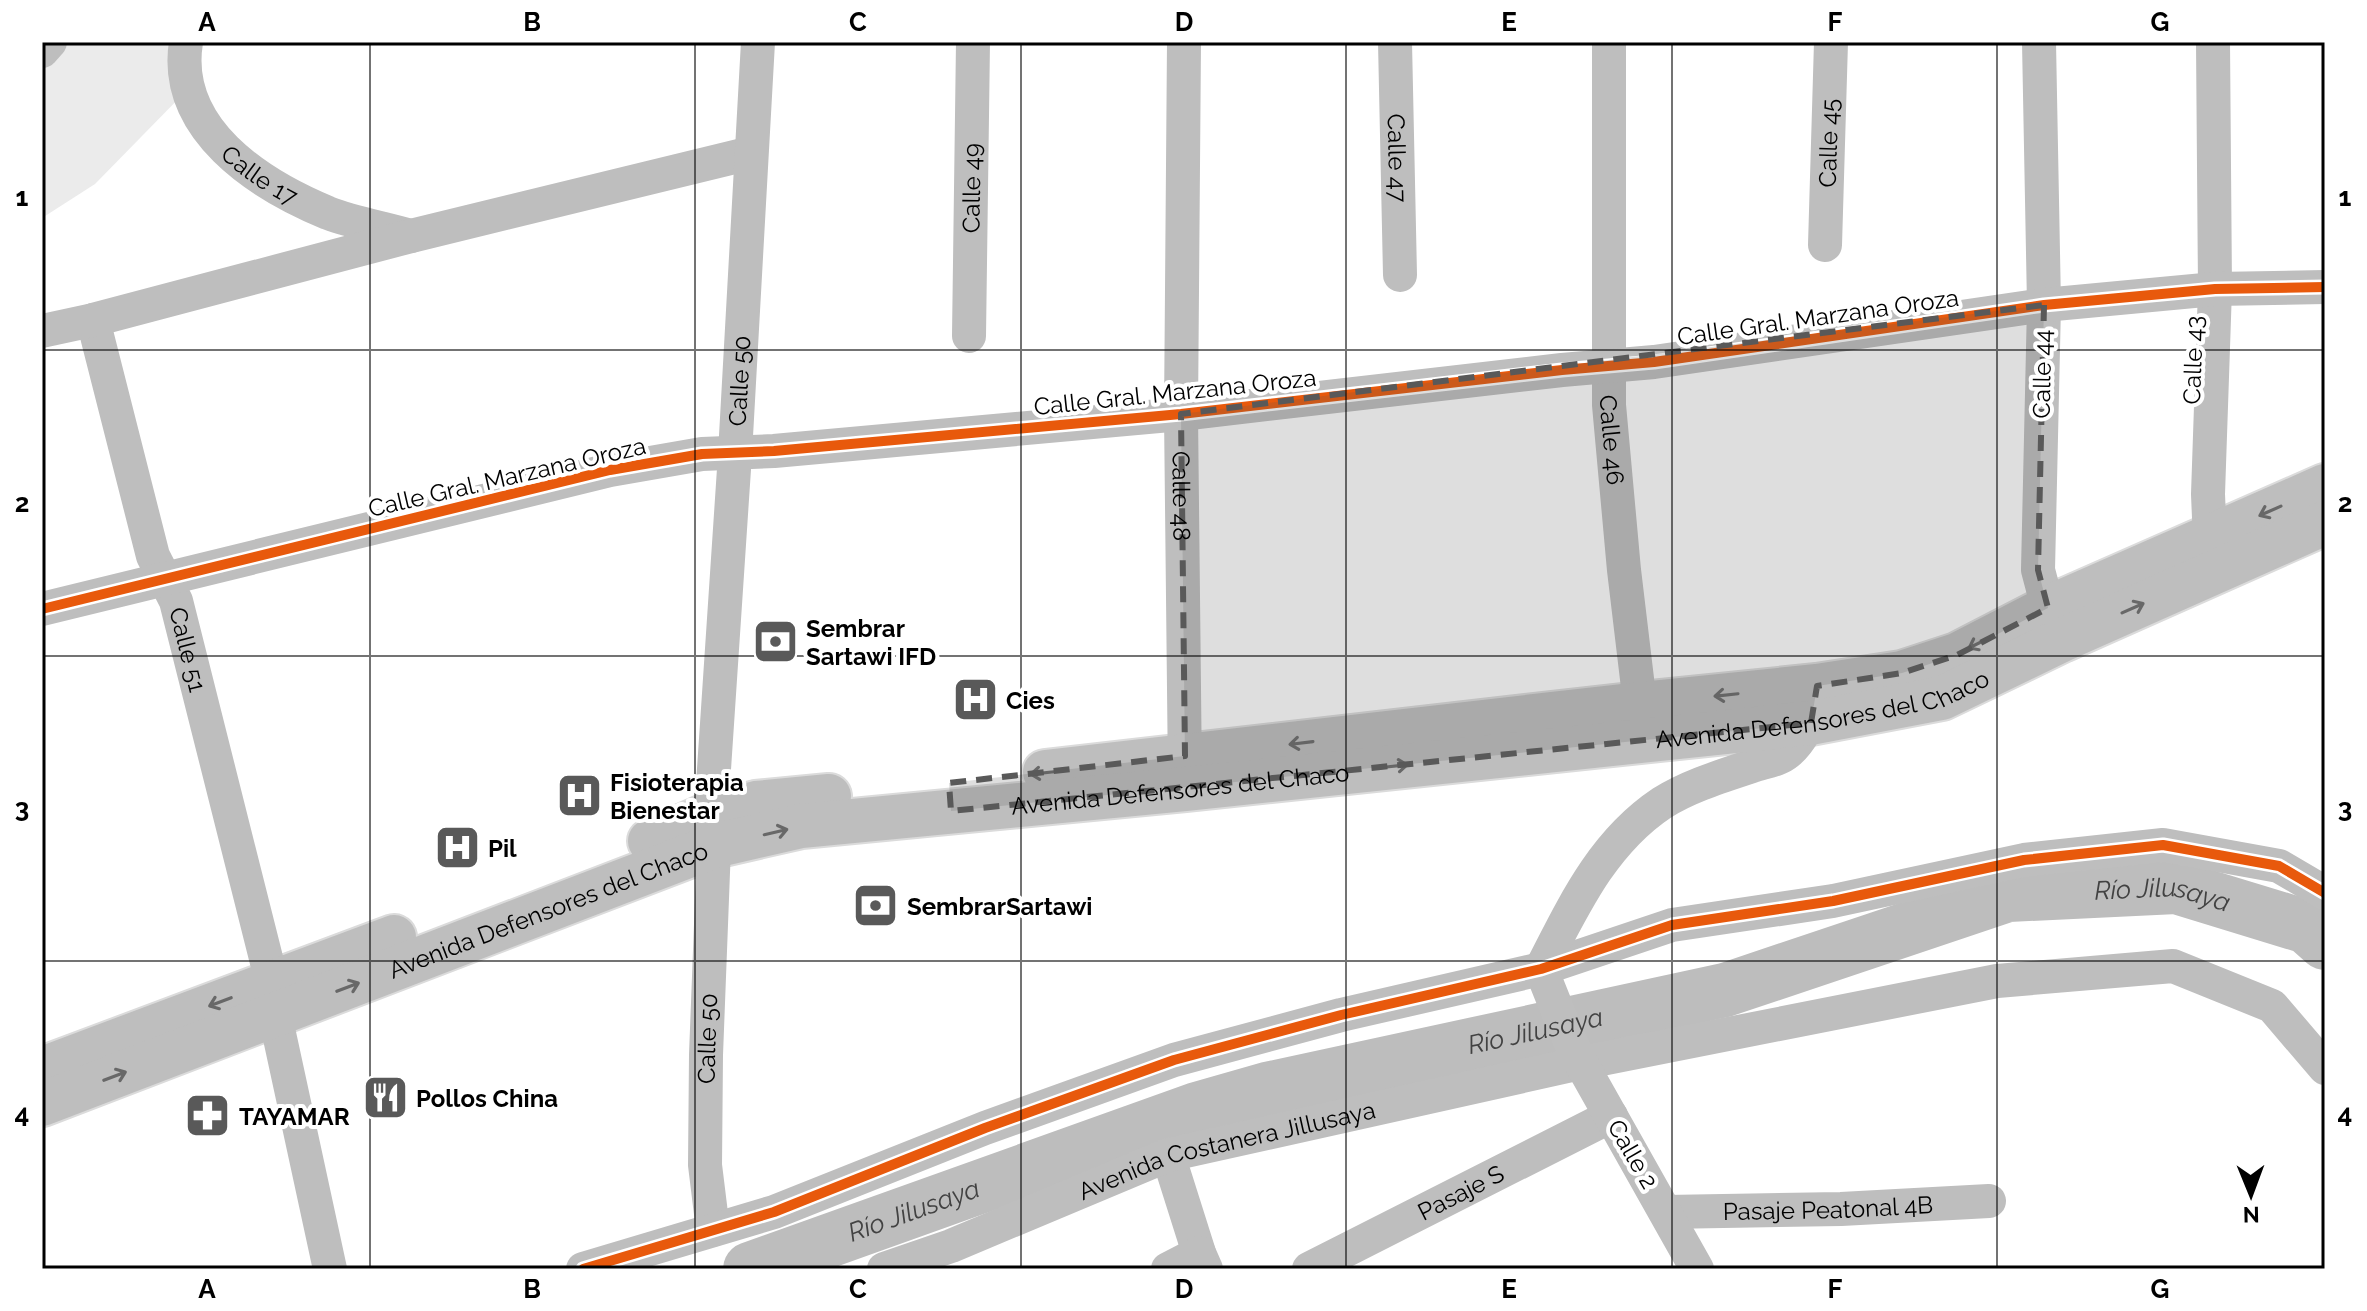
<svg xmlns="http://www.w3.org/2000/svg" width="2367" height="1311" viewBox="0 0 2367 1311" font-family="Raleway,sans-serif">
  <style>
    .green { fill: #ebebeb }
    .lines { fill: none; stroke-linecap: round; stroke-linejoin: round }
    .river { stroke: #bdbdbd; stroke-width: 54 }
    .primary-casing { stroke: #dbdbdb; stroke-width: 48 }
    .street { stroke: #bebebe; stroke-width: 34 }
    .primary { stroke: #bebebe; stroke-width: 44 }
    .cycleway-casing { stroke: #fff; stroke-width: 15 }
    .cycleway { stroke: #e8590c; stroke-width: 10 }
    .oneway { stroke: #686868 }
    .marked { fill: #595959; fill-opacity: 0.2; stroke: #595959; stroke-width: 6; stroke-dasharray: 16 10; stroke-linejoin: round }
    .grid { fill: none; stroke: #000; stroke-width: 2; stroke-opacity: 0.55 }
    .labels { text-anchor: middle; dominant-baseline: central; stroke-width: 8; stroke-linejoin: round; paint-order: stroke }
    .street-label { font-size: 24px; fill: #000; stroke: #fff }
    .poi-label { font-size: 24px; font-weight: bold; fill: #000; stroke: #fff; text-anchor: start }
    .water-label { font-size: 26px; font-style: italic; fill: #424242; stroke: #fff }
    .neatline { fill: none; stroke: #000; stroke-width: 3 }
    .grid-label { font-size: 26px; text-anchor: middle; font-weight: bold; fill: #000 }
  </style>
  <rect width="100%" height="100%" fill="#fff"/>
  <path class="green" d="M 56,42 L 186,42 L 188,89 L 95,184 L 42,218 L 42,59 Z"/>
  <g class="lines">
    <path class="river" id="s1" d="M 750,1269 L 1197,1109 L 1267,1089 L 1725,990 L 2008,895 L 2176,887 L 2307,927 L 2325,943"/>
    <defs>
      <g id="primary">
        <path d="M 1045,772 L 1640,704 L 1817,686 L 1902,673 L 1957,655 L 2048,608 L 2325,486"/>
        <path d="M 650,841 L 711,814 L 756,803 L 829,796"/>
        <path d="M 42,1069 L 394,937"/>
        <path id="s14" d="M 42,1104 L 714,846 L 801,826 L 1185,789 L 1811,723 L 1942,698 L 2062,640 L 2325,523"/>
      </g>
    </defs>
    <use href="#primary" class="primary-casing"/>
    <g class="street">
      <path id="s2" d="M 186,42 C 172,129 258,184 328,213 C 354,223 384,228 411,236"/>
      <path id="s3" d="M 1184,42 L 1181,414 L 1185,780"/>
      <path id="s4" d="M 1395,42 L 1400,275"/>
      <path id="s5" d="M 1609,42 L 1609,405 L 1624,570 L 1640,704 L 1637,729"/>
      <path d="M 2039,42 L 2044,305 L 2038,570 L 2048,608"/>
      <path d="M 2213,42 L 2215,289 L 2208,494 L 2209,518 L 2215,535"/>
      <path d="M 42,51 L 50,42"/>
      <path id="s6" d="M 1825,245 L 1831,42"/>
      <path id="s7" d="M 93,320 L 153,556 L 176,601 L 272,982"/>
      <path d="M 42,331 L 93,320 L 411,236 L 751,153"/>
      <path id="s8" d="M 969,336 L 973,42"/>
      <path d="M 42,609 L 610,470 L 702,454 L 774,451 L 1181,414 L 1562,370 L 1654,362 L 2044,305 L 2215,289 L 2325,287"/>
      <path id="s9" d="M 711,814 L 735,454 L 758,42"/>
      <path d="M 275,1015 L 330,1269"/>
      <path d="M 1168,1155 L 1199,1253 L 1206,1269"/>
      <path id="s10" d="M 1666,1212 L 1841,1209 L 1989,1201"/>
      <path id="s11" d="M 713,1230 L 705,1165 L 706,1055 L 714,846"/>
      <path d="M 583,1269 L 774,1212 L 985,1128 L 1174,1060 L 1341,1015 L 1541,969 L 1672,925 L 1833,901 L 2024,860 L 2163,845 L 2279,866 L 2325,893"/>
      <path id="s12" d="M 884,1269 L 951,1246 L 1168,1155 L 1581,1063 L 1997,981 L 2173,966 L 2272,1006 L 2325,1068"/>
      <path d="M 1168,1269 L 1199,1253"/>
      <path id="s13" d="M 1309,1269 L 1611,1116"/>
      <path d="M 1697,1269 L 1581,1063 L 1569,1039 L 1541,969 C 1573,907 1602,843 1662,803 C 1689,786 1722,776 1752,766 C 1763,762 1779,760 1787,753 C 1800,743 1811,722 1814,706"/>
    </g>
    <use href="#primary" class="primary"/>
    <defs>
      <g id="cycleway">
        <path d="M 42,609 L 610,470 L 702,454 L 774,451 L 1181,414 L 1562,370 L 1654,362 L 2044,305 L 2215,289 L 2325,287"/>
        <path d="M 583,1269 L 774,1212 L 985,1128 L 1174,1060 L 1341,1015 L 1541,969 L 1672,925 L 1833,901 L 2024,860 L 2163,845 L 2279,866 L 2325,893"/>
      </g>
    </defs>
    <use href="#cycleway" class="cycleway-casing"/>
    <use href="#cycleway" class="cycleway"/>
  </g>
  <defs><path id="oneway-shaft" d="M-6 0H5M1.5-3L5.5 0L1.5 3" fill="none" stroke-width="1.6" stroke-linecap="round" stroke-linejoin="round" transform="scale(2)"/></defs>
  <g class="oneway">
    <use href="#oneway-shaft" transform="translate(2270 511) rotate(156)"/>
    <use href="#oneway-shaft" transform="translate(2133 608) rotate(-24)"/>
    <use href="#oneway-shaft" transform="translate(1979 643) rotate(153)"/>
    <use href="#oneway-shaft" transform="translate(1726 695) rotate(174)"/>
    <use href="#oneway-shaft" transform="translate(1301 743) rotate(173)"/>
    <use href="#oneway-shaft" transform="translate(1396 766) rotate(-6)"/>
    <use href="#oneway-shaft" transform="translate(1042 773) rotate(174)"/>
    <use href="#oneway-shaft" transform="translate(776 832) rotate(-13)"/>
    <use href="#oneway-shaft" transform="translate(348 987) rotate(-21)"/>
    <use href="#oneway-shaft" transform="translate(220 1002) rotate(159)"/>
    <use href="#oneway-shaft" transform="translate(115 1076) rotate(-21)"/>
  </g>
  <path class="marked" d="M 2044,305 L 2038,570 L 2048,608 L 1957,655 L 1902,673 L 1817,686 L 1811,723 L 951,811 L 949,783 L 1185,756 L 1181,414 Z"/>
  <path class="grid" d="M 370,42 L 370,1269M 695,42 L 695,1269M 1021,42 L 1021,1269M 1346,42 L 1346,1269M 1672,42 L 1672,1269M 1997,42 L 1997,1269M 42,350 L 2325,350M 42,656 L 2325,656M 42,961 L 2325,961"/>
  <defs>
    <symbol id="bank-square" viewBox="-11 -11 22 22"><rect x="-9" y="-9" width="18" height="18" rx="4" fill="#595959" stroke="#fff"/><path d="M-6-4H6V4H-6ZM0-2.3a2.3 2.3 0 1 0 0 4.6a2.3 2.3 0 1 0 0-4.6Z" fill="#fff"/></symbol>
    <symbol id="hospital-square" viewBox="-11 -11 22 22"><rect x="-9" y="-9" width="18" height="18" rx="4" fill="#595959" stroke="#fff"/><path d="M-5-5h3v3.5h4V-5h3V5h-3V1.5h-4V5h-3Z" fill="#fff"/></symbol>
    <symbol id="restaurant-square" viewBox="-11 -11 22 22"><rect x="-9" y="-9" width="18" height="18" rx="4" fill="#595959" stroke="#fff"/><path d="M-5-6h1v4h1v-4h1v4h1v-4h1v5L-1.5 .5V6h-2V.5L-5-1ZM5-6V6H3V1.5H1.5Q1.5-4 5-6Z" fill="#fff"/></symbol>
    <symbol id="pharmacy-square" viewBox="-11 -11 22 22"><rect x="-9" y="-9" width="18" height="18" rx="4" fill="#595959" stroke="#fff"/><path d="M-2-6h4v4h4v4h-4v4h-4v-4h-4v-4h4Z" fill="#fff"/></symbol>
  </defs>
  <g fill-rule="evenodd">
    <use href="#bank-square" x="750" y="616" width="51" height="51"/>
    <use href="#hospital-square" x="950" y="674" width="51" height="51"/>
    <use href="#hospital-square" x="554" y="770" width="51" height="51"/>
    <use href="#hospital-square" x="432" y="822" width="51" height="51"/>
    <use href="#bank-square" x="850" y="880" width="51" height="51"/>
    <use href="#restaurant-square" x="360" y="1072" width="51" height="51"/>
    <use href="#pharmacy-square" x="182" y="1090" width="51" height="51"/>
  </g>
  <g class="labels">
    <g class="street-label">
      <text stroke="none"><textPath href="#s6" startOffset="102">Calle 45</textPath></text>
      <text stroke="none"><textPath href="#s4" startOffset="116">Calle 47</textPath></text>
      <text stroke="none"><textPath href="#s2" startOffset="162">Calle 17</textPath></text>
      <text stroke="none"><textPath href="#s8" startOffset="148">Calle 49</textPath></text>
      <text transform="translate(1818 317) rotate(-8)">Calle Gral. Marzana Oroza</text>
      <text transform="translate(2193 360) rotate(-88)">Calle 43</text>
      <text transform="translate(2042 374) rotate(-89)">Calle 44</text>
      <text stroke="none"><textPath href="#s9" startOffset="434">Calle 50</textPath></text>
      <text transform="translate(1175 392) rotate(-6)">Calle Gral. Marzana Oroza</text>
      <text stroke="none"><textPath href="#s5" startOffset="398">Calle 46</textPath></text>
      <text transform="translate(507 477) rotate(-13)">Calle Gral. Marzana Oroza</text>
      <text stroke="none"><textPath href="#s3" startOffset="454">Calle 48</textPath></text>
      <text stroke="none"><textPath href="#s7" startOffset="344">Calle 51</textPath></text>
      <text stroke="none"><textPath href="#s14" startOffset="1838">Avenida Defensores del Chaco</textPath></text>
      <text stroke="none"><textPath href="#s14" startOffset="1190">Avenida Defensores del Chaco</textPath></text>
      <text stroke="none"><textPath href="#s14" startOffset="542">Avenida Defensores del Chaco</textPath></text>
      <text stroke="none"><textPath href="#s11" startOffset="192">Calle 50</textPath></text>
      <text stroke="none"><textPath href="#s12" startOffset="364">Avenida Costanera Jillusaya</textPath></text>
      <text transform="translate(1633 1154) rotate(60)">Calle 2</text>
      <text stroke="none"><textPath href="#s13" startOffset="170">Pasaje S</textPath></text>
      <text stroke="none"><textPath href="#s10" startOffset="162">Pasaje Peatonal 4B</textPath></text>
    </g>
    <g class="poi-label">
      <text x="806" y="628">Sembrar<tspan x="806" dy="28">Sartawi IFD</tspan></text>
      <text x="1006" y="700">Cies</text>
      <text x="610" y="782">Fisioterapia<tspan x="610" dy="28">Bienestar</tspan></text>
      <text x="488" y="848">Pil</text>
      <text x="907" y="906">SembrarSartawi</text>
      <text x="416" y="1098">Pollos China</text>
      <text x="239" y="1116">TAYAMAR</text>
    </g>
    <g class="water-label">
      <text stroke="none"><textPath href="#s1" startOffset="1470">Río Jilusaya</textPath></text>
      <text stroke="none"><textPath href="#s1" startOffset="822">Río Jilusaya</textPath></text>
      <text stroke="none"><textPath href="#s1" startOffset="174">Río Jilusaya</textPath></text>
    </g>
  </g>
  <rect width="2367" height="1311" fill="none" stroke="#ffffff" stroke-width="88"/>
  <g transform="translate(2251 1195) rotate(179)" stroke="#ffffff" stroke-width="6" paint-order="stroke">
  <path d="M0-6L14 30L0 20L-14 30Z" fill="#000000"/>
  <text y="-12" font-size="22" font-weight="bold" text-anchor="middle" fill="#000000">N</text>
  </g>
  <rect x="44" y="44" width="2279" height="1223" class="neatline"/>
  <g class="grid-label">
    <text x="207" y="31">A</text>
    <text x="532" y="31">B</text>
    <text x="858" y="31">C</text>
    <text x="1184" y="31">D</text>
    <text x="1509" y="31">E</text>
    <text x="1835" y="31">F</text>
    <text x="2160" y="31">G</text>
    <text x="22" y="206">1</text>
    <text x="2345" y="206">1</text>
    <text x="22" y="512">2</text>
    <text x="2345" y="512">2</text>
    <text x="22" y="817">3</text>
    <text x="2345" y="817">3</text>
    <text x="22" y="1123">4</text>
    <text x="2345" y="1123">4</text>
    <text x="207" y="1298">A</text>
    <text x="532" y="1298">B</text>
    <text x="858" y="1298">C</text>
    <text x="1184" y="1298">D</text>
    <text x="1509" y="1298">E</text>
    <text x="1835" y="1298">F</text>
    <text x="2160" y="1298">G</text>
  </g>
</svg>
